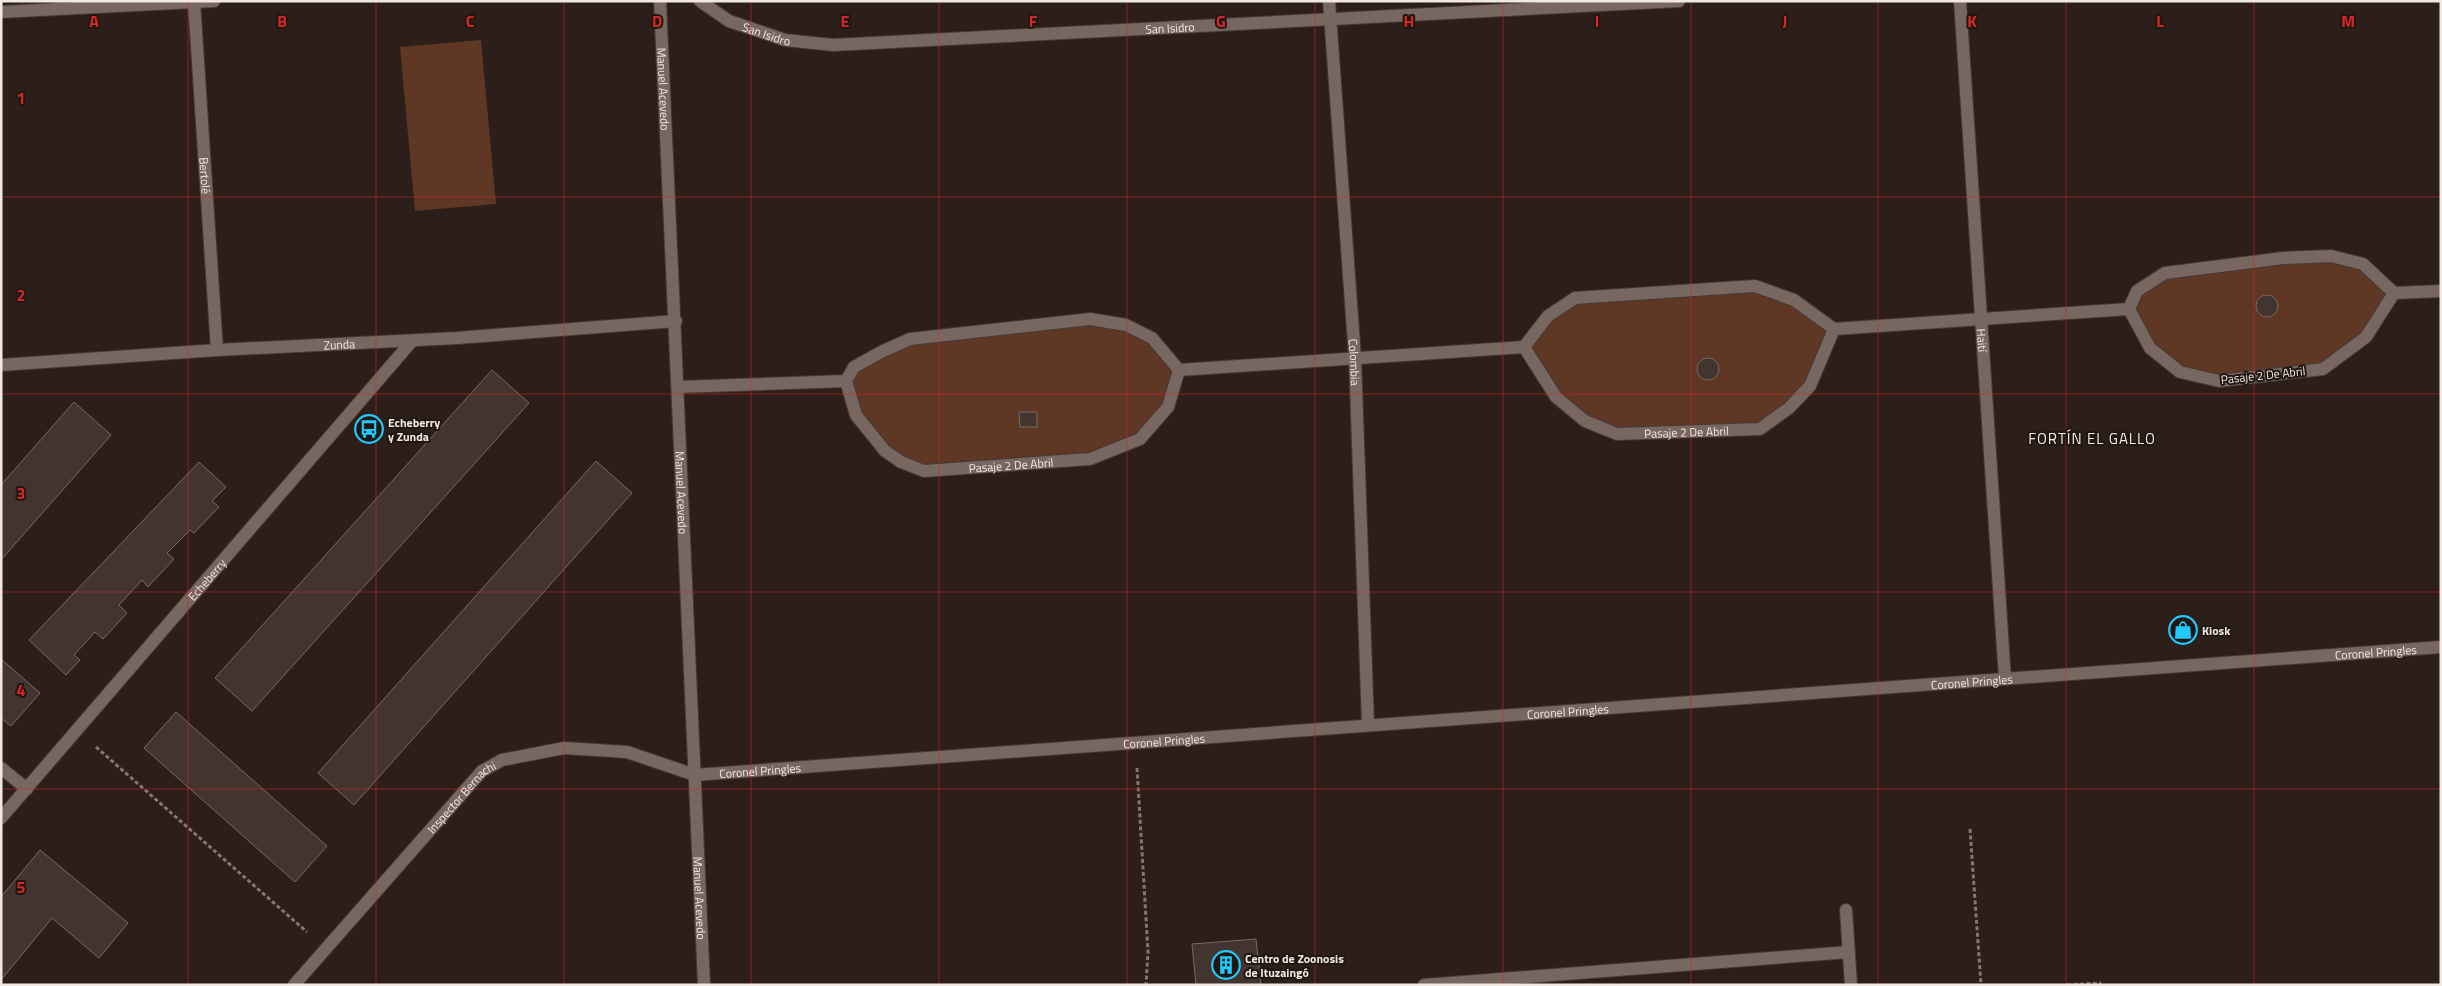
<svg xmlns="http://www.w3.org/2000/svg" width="2442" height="986" viewBox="0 0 2442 986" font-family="'Titillium Web',sans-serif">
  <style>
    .green { fill: #5e3725 }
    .building { fill: #42342e; stroke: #7a6a62 }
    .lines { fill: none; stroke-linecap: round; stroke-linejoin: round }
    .service-casing { stroke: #453a35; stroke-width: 14 }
    .minor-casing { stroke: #453a35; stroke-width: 14 }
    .path { stroke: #827771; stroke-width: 3; stroke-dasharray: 4 2.5; stroke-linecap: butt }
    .service { stroke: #776760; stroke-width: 12 }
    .minor { stroke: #776760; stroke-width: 12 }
    .grid { fill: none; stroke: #d62828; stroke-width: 1; stroke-opacity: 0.55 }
    .labels { text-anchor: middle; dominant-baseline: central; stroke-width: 4; stroke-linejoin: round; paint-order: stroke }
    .street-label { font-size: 12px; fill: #f1e8e3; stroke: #221610 }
    .poi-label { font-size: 12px; font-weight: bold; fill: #f1e8e3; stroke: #221610; text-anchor: start }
    .quarter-label { font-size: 15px; letter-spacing: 1px; fill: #f1e8e3; stroke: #221610 }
    .grid-label { font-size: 16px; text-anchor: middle; font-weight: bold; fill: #d62828; stroke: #221610; stroke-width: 4; stroke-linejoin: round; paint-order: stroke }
  </style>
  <rect width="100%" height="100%" fill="#2c1f19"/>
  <g class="green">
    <path d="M 481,40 L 496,204 L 415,211 L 400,47 Z"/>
    <path d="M 2283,258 L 2363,264 L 2394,293 L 2366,337 L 2323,369 L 2219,381 L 2180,372 L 2150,348 L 2129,309 L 2137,291 L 2165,273 Z"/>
    <path d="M 1755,286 L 1834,329 L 1810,386 L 1760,429 L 1617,434 L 1556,397 L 1524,347 L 1575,298 Z"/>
    <path d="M 1090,319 L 1152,338 L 1179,370 L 1168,407 L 1140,439 L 1090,459 L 924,471 L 901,462 L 856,415 L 846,381 L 854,367 L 910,339 Z"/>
  </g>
  <g class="building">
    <circle cx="2267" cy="306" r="11"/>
    <circle cx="1708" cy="369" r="11"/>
    <path d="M 492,370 L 529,403 L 252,711 L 215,678 Z"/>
    <path d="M 74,402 L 111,435 L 1,560 L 1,485 Z"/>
    <path d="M 1019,412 L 1037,412 L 1037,427 L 1020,427 Z"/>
    <path d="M 596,461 L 632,493 L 354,805 L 318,773 Z"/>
    <path d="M 199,462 L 226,487 L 212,501 L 219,507 L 194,533 L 190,530 L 167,553 L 174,559 L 148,587 L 142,580 L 119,605 L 127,613 L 103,639 L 95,632 L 74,655 L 80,660 L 66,675 L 29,640 Z"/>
    <path d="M 1,659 L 40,693 L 11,726 L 1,718 Z"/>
    <path d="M 176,712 L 327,846 L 295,882 L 144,748 Z"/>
    <path d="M 40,850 L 128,923 L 99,958 L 52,918 L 1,980 L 1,897 Z"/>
    <path d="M 1256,939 L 1261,985 L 1196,985 L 1192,944 Z"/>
  </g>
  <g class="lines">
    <defs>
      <g id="service">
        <path d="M 1846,910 L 1851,985"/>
        <path d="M 1424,985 L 1849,952"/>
      </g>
      <g id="minor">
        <path id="s1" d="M 194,1 L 217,350"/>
        <path id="s2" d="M 660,1 L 704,985"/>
        <path id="s3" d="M 700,1 L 729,21 L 785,40 L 833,45 L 1679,1"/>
        <path id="s4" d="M 1329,1 L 1355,358 L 1368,724"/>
        <path id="s5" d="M 1960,1 L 2005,679"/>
        <path d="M 1,12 L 214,1"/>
        <path d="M 2394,293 L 2366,337 L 2323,369 L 2219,381 L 2180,372 L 2150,348 L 2129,309 L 2137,291 L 2165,273 L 2283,258 L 2331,256 L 2363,264 L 2394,293 L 2441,291"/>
        <path id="s6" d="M 1524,347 L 1556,397 L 1585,421 L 1617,434 L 1760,429 L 1789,408 L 1810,386 L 1834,329"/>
        <path id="s7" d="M 1,365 L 217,350 L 457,338 L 676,321"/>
        <path d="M 1179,370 L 1524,347 L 1548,316 L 1575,298 L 1755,286 L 1794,300 L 1834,329 L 2129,309"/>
        <path id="s8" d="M 678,387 L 846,381 L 856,415 L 885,451 L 901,462 L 924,471 L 1090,459 L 1140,439 L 1168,407 L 1179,370 L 1152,338 L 1126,325 L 1090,319 L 910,339 L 881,352 L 854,367 L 846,381"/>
        <path d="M 1,768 L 27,789"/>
        <path id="s9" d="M 1,818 L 412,341"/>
        <path id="s10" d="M 294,985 L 482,771 L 502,760 L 564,748 L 627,752 L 695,775 L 2441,647"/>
      </g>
    </defs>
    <use href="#service" class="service-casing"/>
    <use href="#minor" class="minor-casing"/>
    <g class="path">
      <path d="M 96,747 L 307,932"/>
      <path d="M 1137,768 L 1148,952 L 1146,985"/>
      <path d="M 1970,829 L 1981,985"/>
      <path d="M 2067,985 L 2100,983 L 2100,985"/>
    </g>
    <use href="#service" class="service"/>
    <use href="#minor" class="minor"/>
  </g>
  <path class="grid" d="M 188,1 L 188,985M 376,1 L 376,985M 564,1 L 564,985M 751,1 L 751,985M 939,1 L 939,985M 1127,1 L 1127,985M 1315,1 L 1315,985M 1503,1 L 1503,985M 1691,1 L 1691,985M 1878,1 L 1878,985M 2066,1 L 2066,985M 2254,1 L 2254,985M 1,197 L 2441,197M 1,394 L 2441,394M 1,592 L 2441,592M 1,789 L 2441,789"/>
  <defs>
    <symbol id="bus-ring" viewBox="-11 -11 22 22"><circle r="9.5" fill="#221610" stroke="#22c9fe" stroke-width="1.5"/><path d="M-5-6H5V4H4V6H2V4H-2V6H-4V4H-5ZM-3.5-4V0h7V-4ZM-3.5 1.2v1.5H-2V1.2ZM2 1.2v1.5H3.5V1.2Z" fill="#22c9fe"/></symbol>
    <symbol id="shop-ring" viewBox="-11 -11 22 22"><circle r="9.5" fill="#221610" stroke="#22c9fe" stroke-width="1.5"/><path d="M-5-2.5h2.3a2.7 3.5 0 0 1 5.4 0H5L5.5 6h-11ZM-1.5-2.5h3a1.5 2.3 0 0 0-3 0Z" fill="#22c9fe"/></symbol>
    <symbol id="building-ring" viewBox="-11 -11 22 22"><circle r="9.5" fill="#221610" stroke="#22c9fe" stroke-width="1.5"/><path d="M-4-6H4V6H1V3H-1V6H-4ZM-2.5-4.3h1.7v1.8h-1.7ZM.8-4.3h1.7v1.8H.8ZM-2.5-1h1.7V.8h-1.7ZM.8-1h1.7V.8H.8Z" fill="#22c9fe"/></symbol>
  </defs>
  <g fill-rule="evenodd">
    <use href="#bus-ring" x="353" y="413" width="32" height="32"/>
    <use href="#shop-ring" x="2167" y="614" width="32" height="32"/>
    <use href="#building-ring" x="1210" y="949" width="32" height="32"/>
  </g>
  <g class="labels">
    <g class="street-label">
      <text stroke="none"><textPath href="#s3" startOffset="480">San Isidro</textPath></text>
      <text stroke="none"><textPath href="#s3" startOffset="75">San Isidro</textPath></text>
      <text stroke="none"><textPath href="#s2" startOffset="88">Manuel Acevedo</textPath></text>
      <text stroke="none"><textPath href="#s1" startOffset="175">Bertolé</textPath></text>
      <text stroke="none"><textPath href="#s5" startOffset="340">Haití</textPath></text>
      <text stroke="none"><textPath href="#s7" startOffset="339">Zunda</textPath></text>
      <text stroke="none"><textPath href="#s4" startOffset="362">Colombia</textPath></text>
      <text transform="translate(2263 375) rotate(-6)">Pasaje 2 De Abril</text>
      <text stroke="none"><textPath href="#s6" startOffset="201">Pasaje 2 De Abril</textPath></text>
      <text stroke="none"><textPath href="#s8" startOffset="381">Pasaje 2 De Abril</textPath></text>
      <text stroke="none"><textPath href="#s2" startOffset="492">Manuel Acevedo</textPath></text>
      <text stroke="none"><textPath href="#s9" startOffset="315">Echeberry</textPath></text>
      <text stroke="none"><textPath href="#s10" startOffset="2191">Coronel Pringles</textPath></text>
      <text stroke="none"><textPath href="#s10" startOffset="1786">Coronel Pringles</textPath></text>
      <text stroke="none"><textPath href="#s10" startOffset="1381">Coronel Pringles</textPath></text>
      <text stroke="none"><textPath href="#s10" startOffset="976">Coronel Pringles</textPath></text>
      <text stroke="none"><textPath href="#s10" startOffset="571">Coronel Pringles</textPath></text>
      <text stroke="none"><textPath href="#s10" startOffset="252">Inspector Bernachi</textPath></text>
      <text stroke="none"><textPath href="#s2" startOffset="898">Manuel Acevedo</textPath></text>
    </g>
    <g class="poi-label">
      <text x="388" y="422">Echeberry<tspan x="388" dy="14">y Zunda</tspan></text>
      <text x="2202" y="630">Kiosk</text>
      <text x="1245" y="958">Centro de Zoonosis<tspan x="1245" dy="14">de Ituzaingó</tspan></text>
    </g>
    <g class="quarter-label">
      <text x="2092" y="438">FORTÍN EL GALLO</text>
    </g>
  </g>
  <g class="grid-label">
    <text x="94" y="27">A</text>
    <text x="282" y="27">B</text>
    <text x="470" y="27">C</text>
    <text x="657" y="27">D</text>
    <text x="845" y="27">E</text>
    <text x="1033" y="27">F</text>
    <text x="1221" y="27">G</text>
    <text x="1409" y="27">H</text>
    <text x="1597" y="27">I</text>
    <text x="1785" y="27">J</text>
    <text x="1972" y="27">K</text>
    <text x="2160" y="27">L</text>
    <text x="2348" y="27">M</text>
    <text x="21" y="104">1</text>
    <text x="21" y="301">2</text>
    <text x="21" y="499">3</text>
    <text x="21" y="696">4</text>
    <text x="21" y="893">5</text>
  </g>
  <rect width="2442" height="986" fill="none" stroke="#f1e8e3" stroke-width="5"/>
</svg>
